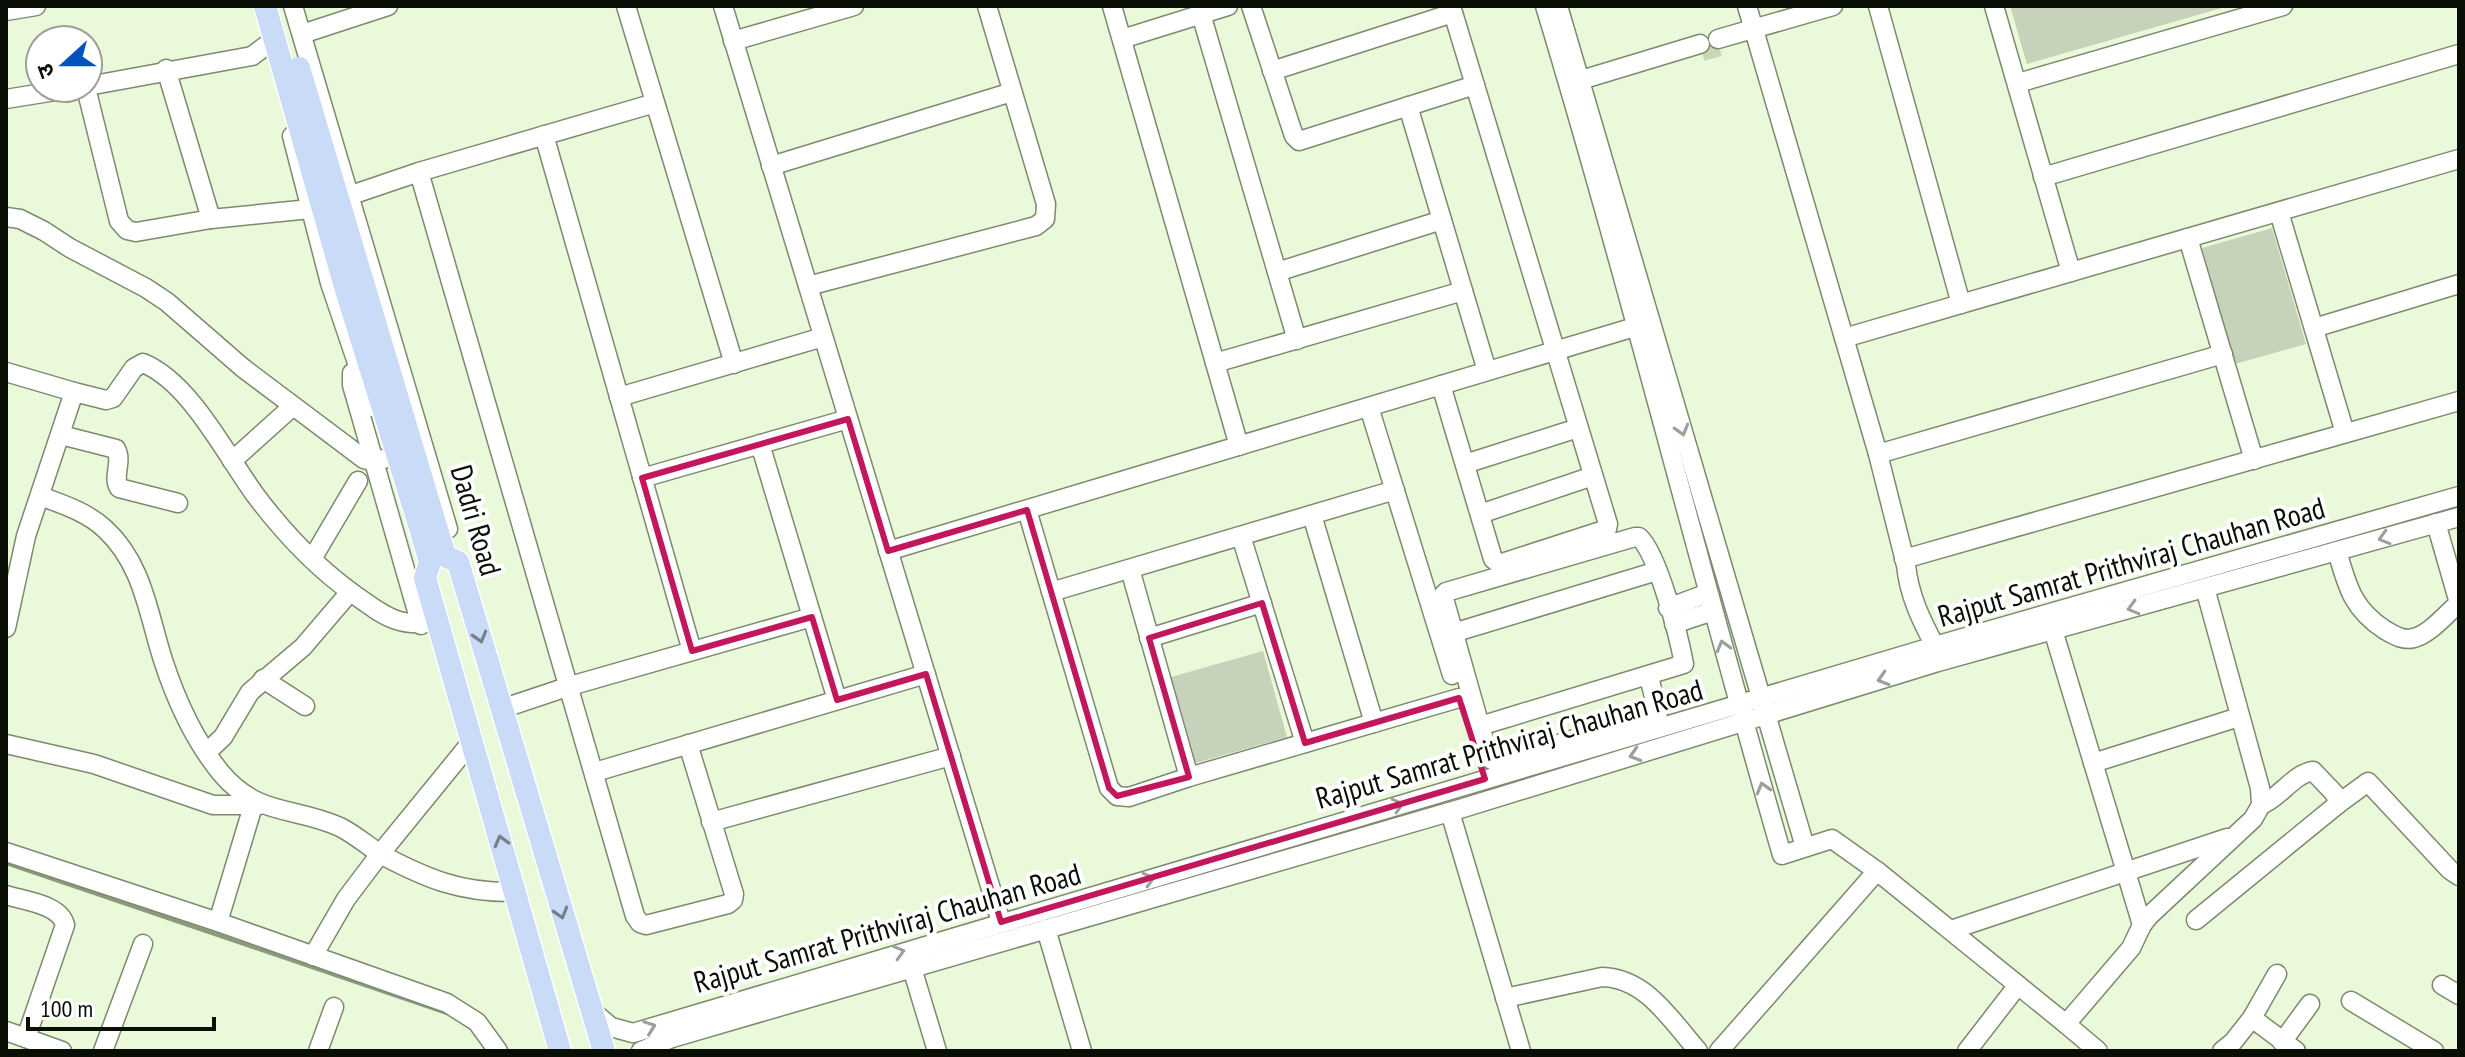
<svg xmlns="http://www.w3.org/2000/svg" width="2465" height="1057" viewBox="0 0 2465 1057" font-family="'PT Sans Narrow','Noto Sans Devanagari',sans-serif">
  <style>
    .green { fill: #c6d3ba }
    .lines { fill: none; stroke-linecap: round; stroke-linejoin: round }
    .stream { stroke: #8b9a7d; stroke-width: 4 }
    .minor-tunnel { stroke: #c8d6ba; stroke-width: 18; stroke-dasharray: 18 9; stroke-linecap: butt }
    .minor-casing { stroke: #7c8a6e; stroke-width: 21 }
    .major-casing { stroke: #fff; stroke-width: 25 }
    .minor { stroke: #fff; stroke-width: 18 }
    .major { stroke: #cadbf7; stroke-width: 22 }
    .major-bridge-casing { stroke: #fff; stroke-width: 25; stroke-linecap: butt }
    .major-bridge { stroke: #cadbf7; stroke-width: 22 }
    .oneway { stroke: #9d9f9b }
    .oneway2 { stroke: #747f8b }
    .marked { fill: none; stroke: #c2185b; stroke-width: 6; stroke-linejoin: round }
    .labels { text-anchor: middle; dominant-baseline: central; stroke-width: 8; stroke-linejoin: round; paint-order: stroke }
    .street-label { font-size: 30px; fill: #0a0f06; stroke: #fff }
  </style>
  <rect width="100%" height="100%" fill="#e9f9da"/>
  <g class="green">
    <path d="M 2010,6 L 2229,6 L 2027,64 Z"/>
    <path d="M 2272,228 L 2306,344 L 2235,364 L 2202,248 Z"/>
    <path d="M 1263,651 L 1287,737 L 1196,763 L 1171,677 Z"/>
  </g>
  <g class="lines">
    <path class="stream" d="M 6,863 L 447,1013"/>
    <path class="minor-tunnel" d="M 1702,52 L 1721,47"/>
    <defs>
      <g id="minor">
        <path d="M 293,6 L 448,529"/>
        <path d="M 626,6 L 734,364"/>
        <path d="M 723,6 L 1001,922"/>
        <path d="M 1112,6 L 1239,446"/>
        <path d="M 1251,6 L 1294,136 L 1299,141 L 1475,85"/>
        <path d="M 1545,6 C 1630,287 1700,573 1782,855 L 1832,839 L 1877,871 L 2066,1024 L 2131,948 L 2142,925 L 2053,630"/>
        <path d="M 1558,6 L 1805,847"/>
        <path d="M 1747,6 L 1878,454 L 1906,565 C 1909,595 1921,620 1935,646"/>
        <path d="M 1878,6 L 1961,304"/>
        <path d="M 1994,6 L 2071,272"/>
        <path d="M 6,11 L 36,6"/>
        <path d="M 1201,14 L 1297,340"/>
        <path d="M 302,34 L 388,6"/>
        <path d="M 1122,39 L 1228,6"/>
        <path d="M 1718,39 L 1833,6"/>
        <path d="M 733,41 L 854,6"/>
        <path d="M 1272,71 L 1453,13"/>
        <path d="M 1571,83 L 1700,44"/>
        <path d="M 2018,83 L 2283,6"/>
        <path d="M 88,86 L 252,56 L 268,44"/>
        <path d="M 86,88 L 119,221 L 127,230 L 136,232 L 211,219 L 166,69"/>
        <path d="M 6,99 L 74,88"/>
        <path d="M 1408,106 L 1487,371"/>
        <path d="M 544,135 L 692,651"/>
        <path d="M 292,136 L 330,283 L 372,407"/>
        <path d="M 771,166 L 1012,92"/>
        <path d="M 419,172 L 635,916 L 640,923 L 646,925 L 728,904 L 733,900 L 734,894 L 688,744"/>
        <path d="M 2043,177 L 2459,54"/>
        <path d="M 2279,212 L 2345,433"/>
        <path d="M 6,217 L 20,219 L 44,231 L 70,248 L 146,288 L 167,302 L 243,368 L 364,459 L 372,461 L 389,458"/>
        <path d="M 211,219 L 310,209 L 419,172 L 655,103"/>
        <path d="M 2188,238 L 2254,460"/>
        <path d="M 1277,272 L 1442,220"/>
        <path d="M 808,286 L 1036,226 L 1045,219 L 1046,204 L 987,6"/>
        <path d="M 2314,328 L 2459,284"/>
        <path d="M 1844,338 L 2459,159"/>
        <path d="M 1215,363 L 1463,291"/>
        <path d="M 6,372 L 74,392"/>
        <path d="M 352,373 L 352,385 L 421,625"/>
        <path d="M 1441,385 L 1493,559 L 1498,563 L 1502,563 L 1607,529 L 1608,524 L 1451,6"/>
        <path d="M 619,397 L 823,337"/>
        <path d="M 1369,407 L 1452,675"/>
        <path d="M 61,435 L 116,449 C 123,462 112,476 119,488 L 178,503"/>
        <path d="M 760,444 L 837,700"/>
        <path d="M 1878,454 L 2223,354"/>
        <path d="M 232,461 L 292,407"/>
        <path d="M 1465,464 L 1578,428"/>
        <path d="M 642,478 L 848,419"/>
        <path d="M 40,496 C 62,504 87,512 105,529 C 143,564 148,613 163,660 C 176,700 194,740 221,773 C 258,817 294,806 340,827 C 354,834 367,845 380,854 L 473,740"/>
        <path d="M 1027,510 L 1109,788 L 1117,796 L 1129,797 L 1189,777 L 1459,698"/>
        <path d="M 1480,514 L 1593,476"/>
        <path d="M 1312,515 L 1374,723"/>
        <path d="M 2436,523 L 2459,603"/>
        <path d="M 1241,536 L 1305,743"/>
        <path d="M 888,551 L 1648,323"/>
        <path d="M 2337,551 C 2347,585 2352,609 2385,630 C 2394,635 2403,641 2414,638 C 2430,634 2446,614 2459,603"/>
        <path d="M 312,559 L 358,481"/>
        <path d="M 1904,559 L 2459,401"/>
        <path d="M 1130,569 L 1189,777"/>
        <path d="M 1051,592 L 1395,490"/>
        <path d="M 1668,608 L 1708,593"/>
        <path d="M 1674,624 L 1713,611"/>
        <path d="M 6,628 L 26,536 L 74,392 L 106,400 L 113,398 L 134,368 L 143,363 C 190,382 226,455 256,496 C 284,533 317,568 355,595 C 384,616 400,629 438,621"/>
        <path d="M 1453,633 L 1657,571"/>
        <path d="M 1149,638 L 1262,603"/>
        <path d="M 263,679 L 305,706"/>
        <path d="M 501,709 L 570,686 L 812,617"/>
        <path d="M 1480,726 L 1443,595 L 1446,592 L 1635,537 L 1639,537 C 1658,554 1679,637 1684,664 L 1480,726 L 1490,759 L 1498,763 L 1658,713 L 1649,677"/>
        <path d="M 6,744 L 94,764 L 213,805 L 260,805"/>
        <path d="M 207,752 L 223,737 L 250,692 L 303,647 L 350,592"/>
        <path d="M 2093,763 L 2239,717"/>
        <path d="M 595,772 L 926,674"/>
        <path d="M 2338,804 L 2368,782 L 2450,870 L 2459,876"/>
        <path d="M 1450,812 L 1521,1051"/>
        <path d="M 711,822 L 951,756"/>
        <path d="M 6,852 L 218,922 L 447,1003 L 477,1022 L 498,1051"/>
        <path d="M 6,895 C 24,901 60,904 65,925 L 26,1038"/>
        <path d="M 2196,920 L 2338,804 L 2335,794 L 2313,771 C 2293,774 2280,798 2261,805"/>
        <path d="M 218,922 L 253,806"/>
        <path d="M 2142,925 L 2149,916 L 2253,819 L 2261,805 L 2260,788 L 2205,588"/>
        <path d="M 1046,929 L 1082,1051"/>
        <path d="M 1951,930 L 2227,838"/>
        <path d="M 313,956 L 346,899 L 380,854 C 427,879 461,893 515,892"/>
        <path d="M 912,968 L 937,1051"/>
        <path d="M 2277,974 L 2252,1018 L 2296,1051"/>
        <path d="M 2442,985 L 2459,995"/>
        <path d="M 1505,998 L 1602,977 C 1646,978 1671,1020 1698,1051"/>
        <path d="M 2351,1001 L 2434,1051"/>
        <path d="M 591,1010 L 611,1027 L 633,1033 L 1935,646 L 2459,496"/>
        <path d="M 2066,1024 L 2098,1051"/>
        <path d="M 6,1031 L 62,1051"/>
        <path d="M 2282,1042 L 2310,1004"/>
        <path d="M 103,1051 L 143,944"/>
        <path d="M 318,1051 L 334,1007"/>
        <path d="M 641,1051 L 672,1038 L 1463,808 L 1938,662 L 2459,517"/>
        <path d="M 1719,1051 L 1877,871"/>
        <path d="M 1967,1051 L 2018,985"/>
        <path d="M 2222,1051 L 2233,1042 L 2252,1018"/>
      </g>
      <g id="major">
        <path d="M 432,513 L 445,556 L 458,562 L 604,1051"/>
        <path d="M 418,521 L 430,562 L 425,578 L 560,1051"/>
      </g>
    </defs>
    <use href="#minor" class="minor-casing"/>
    <use href="#major" class="major-casing"/>
    <use href="#minor" class="minor"/>
    <use href="#major" class="major"/>
    <defs>
      <g id="major-bridge">
        <path d="M 265,6 L 346,290 L 418,521"/>
        <path d="M 299,68 L 432,513"/>
      </g>
    </defs>
    <use href="#major-bridge" class="major-bridge-casing"/>
    <use href="#major-bridge" class="major-bridge"/>
  </g>
  <defs><path id="oneway-chevron" d="M-2-3.5L2.5 0L-2 3.5" fill="none" stroke-width="1.6" stroke-linecap="round" stroke-linejoin="round" transform="scale(2)"/></defs>
  <g class="oneway">
    <use href="#oneway-chevron" transform="translate(1682 430) rotate(74)"/>
    <use href="#oneway-chevron" transform="translate(2384 538) rotate(164)"/>
    <use href="#oneway-chevron" transform="translate(2133 608) rotate(164)"/>
    <use href="#oneway-chevron" transform="translate(1723 646) rotate(-105)"/>
    <use href="#oneway-chevron" transform="translate(1883 679) rotate(163)"/>
    <use href="#oneway-chevron" transform="translate(1635 755) rotate(163)"/>
    <use href="#oneway-chevron" transform="translate(1763 788) rotate(-106)"/>
    <use href="#oneway-chevron" transform="translate(1398 805) rotate(-16)"/>
    <use href="#oneway-chevron" transform="translate(1149 879) rotate(-16)"/>
    <use href="#oneway-chevron" transform="translate(899 952) rotate(-16)"/>
    <use href="#oneway-chevron" transform="translate(650 1027) rotate(-20)"/>
  </g>
  <g class="oneway2">
    <use href="#oneway-chevron" transform="translate(480 637) rotate(74)"/>
    <use href="#oneway-chevron" transform="translate(501 841) rotate(-105)"/>
    <use href="#oneway-chevron" transform="translate(561 913) rotate(74)"/>
  </g>
  <path class="marked" d="M 848,419 L 888,551 L 1027,510 L 1109,788 L 1117,796 L 1189,777 L 1149,638 L 1262,603 L 1305,743 L 1459,698 L 1485,779 L 1001,922 L 926,674 L 837,700 L 812,617 L 692,651 L 642,478 Z"/>
  <g class="labels">
    <g class="street-label">
      <text transform="translate(477 520) rotate(74)">Dadri Road</text>
      <text transform="translate(2131 561) rotate(-16)">Rajput Samrat Prithviraj Chauhan Road</text>
      <text transform="translate(1509 743) rotate(-16)">Rajput Samrat Prithviraj Chauhan Road</text>
      <text transform="translate(887 927) rotate(-16)">Rajput Samrat Prithviraj Chauhan Road</text>
    </g>
  </g>
  <rect width="2465" height="1057" fill="none" stroke="#0a0f06" stroke-width="16"/>
  <g transform="translate(64 64) rotate(249)"><circle r="38" fill="#ffffff" stroke="#9d9f9b" stroke-width="2"/>
  <path d="M0-6L14 30L0 20L-14 30Z" fill="#0053bd"/>
  <text y="-12" font-size="22" font-weight="bold" text-anchor="middle" fill="#0a0f06">उ</text>
  </g>
  <path d="M28 1017v12h186v-12" fill="none" stroke="#0a0f06" stroke-width="4"/>
  <text x="40" y="1017" font-size="24" fill="#0a0f06" stroke="#ffffff" stroke-width="6" paint-order="stroke">100 m</text>
</svg>
